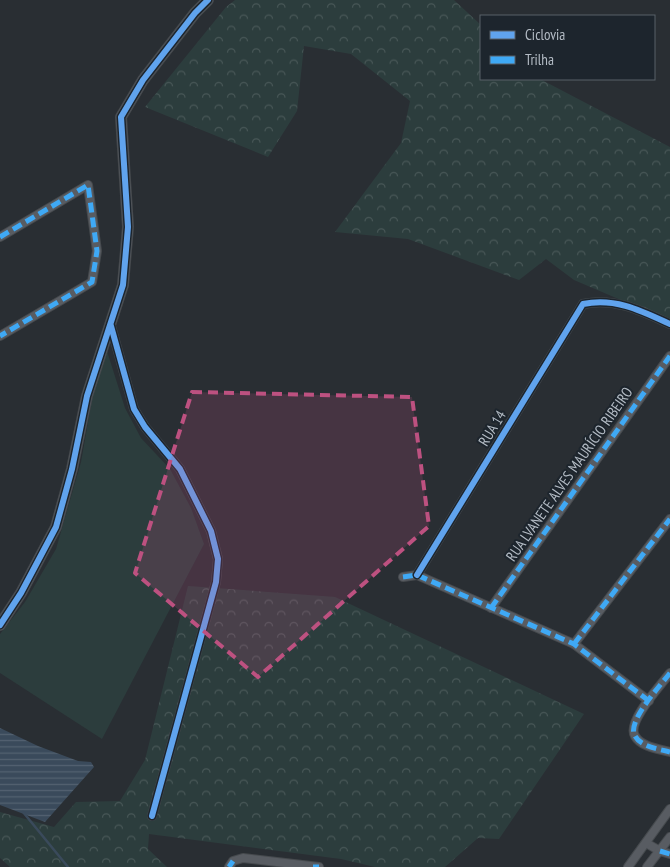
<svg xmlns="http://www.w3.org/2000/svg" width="670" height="867" viewBox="0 0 670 867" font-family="'PT Sans Narrow',sans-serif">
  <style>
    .green { fill: #2c3d3d }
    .forest { fill: url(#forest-crowns) }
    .water { fill: url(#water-rules) }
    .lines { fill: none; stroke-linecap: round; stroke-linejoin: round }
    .stream { stroke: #3a4a5b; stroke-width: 2.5 }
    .minor-casing { stroke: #464a4e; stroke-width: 10 }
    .tertiary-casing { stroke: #464a4e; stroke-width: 12 }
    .minor { stroke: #585c62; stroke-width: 8 }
    .tertiary { stroke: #585c62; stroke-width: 10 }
    .quiet { stroke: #3fa9f5; stroke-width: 5; stroke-dasharray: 10 5; stroke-linecap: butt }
    .cycleway-casing { stroke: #1d252d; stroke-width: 9 }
    .cycleway { stroke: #60a3ed; stroke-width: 6 }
    .marked { fill: #bd5180; fill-opacity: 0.2; stroke: #bd5180; stroke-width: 4; stroke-dasharray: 10 6; stroke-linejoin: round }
    .labels { text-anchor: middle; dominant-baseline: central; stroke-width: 4; stroke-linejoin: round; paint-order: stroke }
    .street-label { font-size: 15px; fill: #b3bbc4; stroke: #1d252d }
  </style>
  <defs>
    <pattern id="forest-crowns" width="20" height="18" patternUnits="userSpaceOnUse" patternTransform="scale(1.25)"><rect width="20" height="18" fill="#2c3d3d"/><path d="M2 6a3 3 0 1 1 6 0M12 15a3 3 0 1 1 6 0" fill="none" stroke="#485757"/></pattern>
    <pattern id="water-rules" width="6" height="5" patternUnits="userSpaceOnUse" patternTransform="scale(1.25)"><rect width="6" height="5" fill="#3a4a5b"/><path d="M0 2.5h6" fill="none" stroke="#546271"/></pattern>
  </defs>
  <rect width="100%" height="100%" fill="#292e33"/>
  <path class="green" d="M 107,351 L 125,408 L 141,438 L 170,469 L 191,508 L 204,544 L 102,739 L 0,673 L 0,634 L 25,602 L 56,549 L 81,462 L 94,388 Z"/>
  <g class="forest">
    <path d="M 235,0 L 454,0 L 481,25 L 481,79 L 540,79 L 670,147 L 670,321 L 574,280 L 546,259 L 519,280 L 408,239 L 335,232 L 401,143 L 410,101 L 351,54 L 304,46 L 297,111 L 268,157 L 145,107 L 226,7 Z"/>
    <path d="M 188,586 L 335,597 L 584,714 L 499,839 L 478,838 L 445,867 L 375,867 L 341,859 L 149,834 L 148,849 L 167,867 L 10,867 L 0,858 L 0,812 L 54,827 L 76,802 L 120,801 L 145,760 Z"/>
  </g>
  <path class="water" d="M 0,728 L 38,746 L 78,761 L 91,762 L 94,767 L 45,822 L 0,805 Z"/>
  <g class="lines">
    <path class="stream" d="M 23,812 L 68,867"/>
    <defs>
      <g id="minor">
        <path d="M 0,237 L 88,185 L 97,251 L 92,282 L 0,336"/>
        <path d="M 111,326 L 134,409 L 145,427 L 180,469 L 211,531 L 218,559 L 216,582 L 152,816"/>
        <path d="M 417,575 L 583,304 C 615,297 642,311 670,324"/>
        <path d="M 403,577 L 417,575 L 574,644 L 649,701"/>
        <path d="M 491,608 L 670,356"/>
        <path d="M 574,644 L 670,519"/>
        <path d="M 670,673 C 661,685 626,722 635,736 C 641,747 659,749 670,752"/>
        <path d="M 646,843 L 660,851 L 670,854"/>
        <path d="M 229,867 L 233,861 L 243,858 L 319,867"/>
        <path d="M 628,867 L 670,809"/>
        <path d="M 647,867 L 670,837"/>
      </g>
      <path id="tertiary" d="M 0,625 L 21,593 L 56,527 L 72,469 L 87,396 L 123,285 L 128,227 L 121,117 L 143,80 L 195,13 L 208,0"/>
    </defs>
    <use href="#minor" class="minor-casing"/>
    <use href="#tertiary" class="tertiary-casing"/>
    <use href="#minor" class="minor"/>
    <use href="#tertiary" class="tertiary"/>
    <g class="quiet">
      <path d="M 0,237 L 88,185 L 97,251 L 92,282 L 0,336"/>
      <path d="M 403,577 L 417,575 L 574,644 L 649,701"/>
      <path d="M 491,608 L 670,356"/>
      <path d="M 574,644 L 670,519"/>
      <path d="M 670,673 C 661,685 626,722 635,736 C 641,747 659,749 670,752"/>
      <path d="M 660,851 L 670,854"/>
      <path d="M 229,867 L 233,861"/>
      <path d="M 313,867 L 319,867"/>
    </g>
    <defs>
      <g id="cycleway">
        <path d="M 111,326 L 134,409 L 145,427 L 180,469 L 211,531 L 218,559 L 216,582 L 152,816"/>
        <path d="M 417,575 L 583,304 C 615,297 642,311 670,324"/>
        <path d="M 0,625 L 21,593 L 56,527 L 72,469 L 87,396 L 123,285 L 128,227 L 121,117 L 143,80 L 195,13 L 208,0"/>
      </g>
    </defs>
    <use href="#cycleway" class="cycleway-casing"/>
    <use href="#cycleway" class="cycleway"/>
  </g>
  <path class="marked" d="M 192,392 L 412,397 L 429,526 L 258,677 L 135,573 Z"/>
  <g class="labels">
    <g class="street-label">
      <text transform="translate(492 428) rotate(-59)">RUA 14</text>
      <text transform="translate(569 474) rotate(-55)">RUA LVANETE ALVES MAURÍCIO RIBEIRO</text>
    </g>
  </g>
  <rect x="480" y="15" width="175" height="65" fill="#1d252d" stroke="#596169"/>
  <rect x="490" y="31" width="25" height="8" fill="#60a3ed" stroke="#596169"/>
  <text x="525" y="40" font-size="15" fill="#b3bbc4">Ciclovia</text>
  <rect x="490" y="56" width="25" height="8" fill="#3fa9f5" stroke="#596169"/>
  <text x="525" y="65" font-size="15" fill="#b3bbc4">Trilha</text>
</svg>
